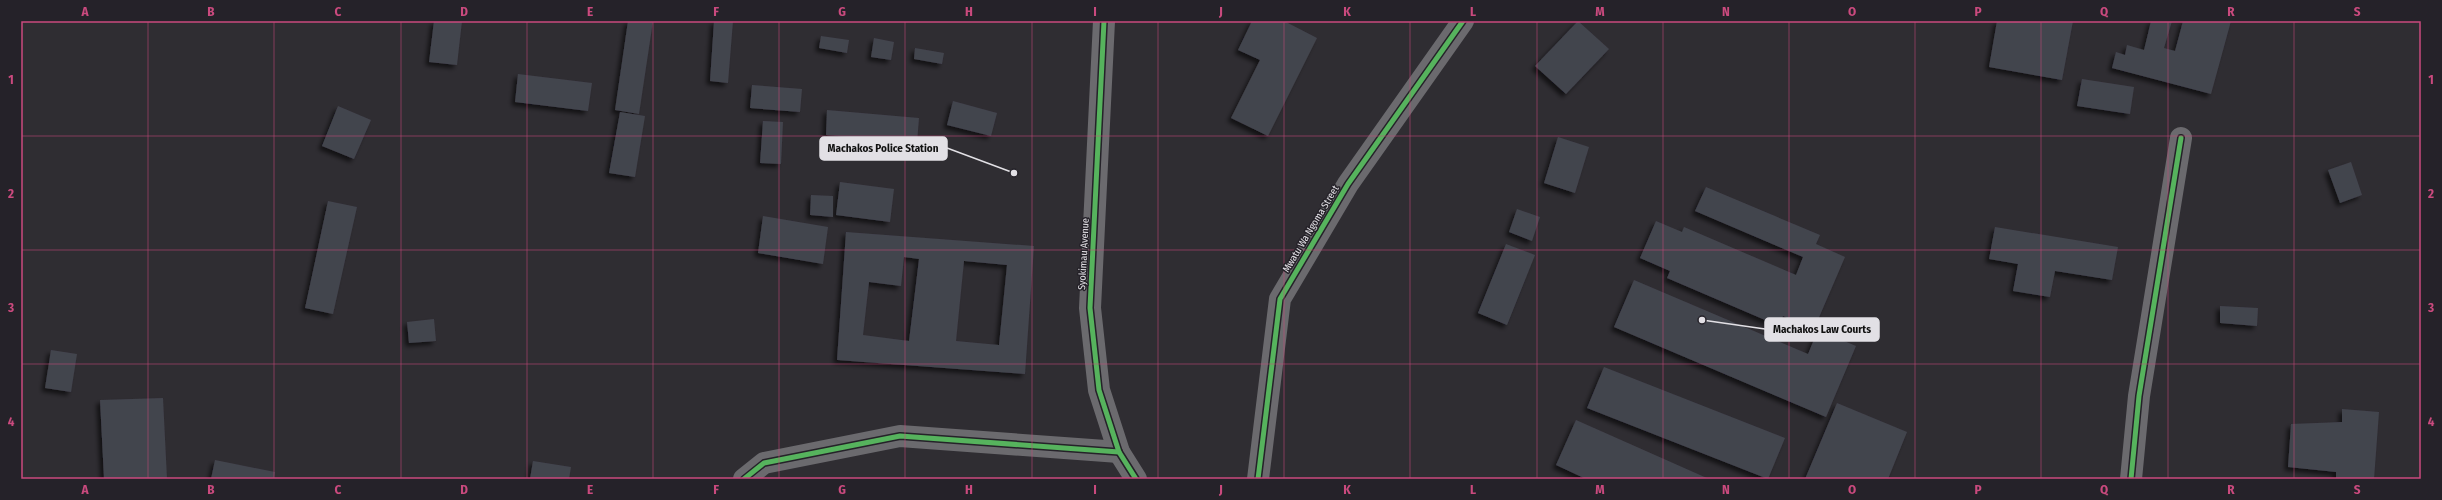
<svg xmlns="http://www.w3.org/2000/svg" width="2442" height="500" viewBox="0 0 2442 500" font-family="'Fira Sans Condensed',sans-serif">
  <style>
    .building { fill: #43444e; fill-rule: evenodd; filter: url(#shadow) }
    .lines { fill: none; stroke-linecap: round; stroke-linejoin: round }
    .minor { stroke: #6b6a6e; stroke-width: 22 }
    .cycleway-casing { stroke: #252229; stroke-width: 8 }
    .cycleway { stroke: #56b35d; stroke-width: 5 }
    .grid { fill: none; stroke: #ca4a7e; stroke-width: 1; stroke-opacity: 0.55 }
    .labels { text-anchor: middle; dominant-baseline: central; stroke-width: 3; stroke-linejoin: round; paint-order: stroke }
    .street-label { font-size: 10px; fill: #e2e0e5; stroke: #252229 }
    .leader { fill: none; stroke: #e2e0e5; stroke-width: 1.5 }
    .callout-dot { fill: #e2e0e5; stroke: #252229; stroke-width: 1.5 }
    .callout { fill: #e2e0e5; stroke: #e2e0e5; stroke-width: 1.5 }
    .callout-label { font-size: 11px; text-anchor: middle; font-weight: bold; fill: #111 }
    .neatline { fill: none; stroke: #ca4a7e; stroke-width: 1.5 }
    .grid-label { font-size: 13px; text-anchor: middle; font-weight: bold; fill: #ca4a7e }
  </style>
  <defs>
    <filter id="shadow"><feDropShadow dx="-3.5" dy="3.5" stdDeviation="2" flood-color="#0009"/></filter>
  </defs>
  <rect width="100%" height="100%" fill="#2f2d32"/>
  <g class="building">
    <path d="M 434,21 L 462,21 L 457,65 L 429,62 Z"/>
    <path d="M 628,21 L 653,21 L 639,114 L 615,110 Z"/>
    <path d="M 714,21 L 733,21 L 728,83 L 710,81 Z"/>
    <path d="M 1252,21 L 1284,21 L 1317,38 L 1268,136 L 1231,118 L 1260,60 L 1238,50 Z"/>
    <path d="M 1578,21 L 1609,49 L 1566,94 L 1535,66 Z"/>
    <path d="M 1997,21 L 2073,21 L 2062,80 L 1989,67 Z"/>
    <path d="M 2151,21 L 2172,21 L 2164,48 L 2175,51 L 2183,21 L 2231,21 L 2211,94 L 2112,68 L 2116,52 L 2125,55 L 2127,45 L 2144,50 Z"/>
    <path d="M 821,36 L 849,40 L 847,53 L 819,48 Z"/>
    <path d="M 874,38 L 894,42 L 891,60 L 871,57 Z"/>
    <path d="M 915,48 L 944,53 L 942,64 L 914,59 Z"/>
    <path d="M 518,74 L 592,83 L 588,111 L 515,102 Z"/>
    <path d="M 2082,79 L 2134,87 L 2130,114 L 2077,106 Z"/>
    <path d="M 752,85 L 802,89 L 800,112 L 750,108 Z"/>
    <path d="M 953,101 L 997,113 L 991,136 L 947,125 Z"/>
    <path d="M 338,106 L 371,120 L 354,159 L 322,146 Z"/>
    <path d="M 827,110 L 919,118 L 917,143 L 826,135 Z"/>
    <path d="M 620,112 L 645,116 L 635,177 L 609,173 Z"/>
    <path d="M 763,121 L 783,122 L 781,164 L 760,163 Z"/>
    <path d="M 1558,137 L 1589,147 L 1575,193 L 1544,183 Z"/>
    <path d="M 2351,162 L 2362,195 L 2340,203 L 2328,170 Z"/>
    <path d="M 840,182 L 894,189 L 890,222 L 836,215 Z"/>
    <path d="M 1706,187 L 1820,235 L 1816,244 L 1845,257 L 1814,329 L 1783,316 L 1779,326 L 1667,278 L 1670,271 L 1640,258 L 1656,221 L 1682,232 L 1684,227 L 1796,275 L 1803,257 L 1695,211 Z"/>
    <path d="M 811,195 L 833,196 L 833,217 L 810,215 Z"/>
    <path d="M 328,201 L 357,207 L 333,314 L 305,308 Z"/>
    <path d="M 1517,209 L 1540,217 L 1532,241 L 1509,232 Z"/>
    <path d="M 763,216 L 828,227 L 823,264 L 758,253 Z"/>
    <path d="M 1995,227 L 2118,247 L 2112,280 L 2055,271 L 2050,297 L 2013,291 L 2018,264 L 1989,259 Z"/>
    <path d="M 846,232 L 1034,246 L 1025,374 L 837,360 ZM 904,257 L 919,259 L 909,341 L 863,335 L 869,282 L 901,286 ZM 964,261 L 1007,265 L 999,345 L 956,341 Z"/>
    <path d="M 1506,244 L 1535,255 L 1507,325 L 1478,313 Z"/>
    <path d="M 1634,280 L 1808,354 L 1818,330 L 1856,346 L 1826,417 L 1614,327 Z"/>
    <path d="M 2220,306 L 2258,308 L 2257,326 L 2220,323 Z"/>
    <path d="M 434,319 L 436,341 L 409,343 L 407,322 Z"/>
    <path d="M 51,350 L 77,354 L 71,392 L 45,388 Z"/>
    <path d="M 1604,367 L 1785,438 L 1768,479 L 1587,408 Z"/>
    <path d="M 163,398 L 167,479 L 104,479 L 100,400 Z"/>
    <path d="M 1837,403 L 1907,432 L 1888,479 L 1805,479 Z"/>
    <path d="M 2342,409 L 2379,412 L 2374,479 L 2336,479 L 2336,472 L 2288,467 L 2291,424 L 2342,422 Z"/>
    <path d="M 1576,420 L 1709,479 L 1586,479 L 1556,465 Z"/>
    <path d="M 215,460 L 275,472 L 274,479 L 211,479 Z"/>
    <path d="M 533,461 L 571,467 L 569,479 L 530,479 Z"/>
  </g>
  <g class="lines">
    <g class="minor">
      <path d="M 1104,21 L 1090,308 L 1099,390 L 1119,452 L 1136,479"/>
      <path d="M 744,479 L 764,463 L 900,436 L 1119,452"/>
      <path d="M 1258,479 L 1280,299 L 1348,184 L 1463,21"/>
      <path d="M 2131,479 L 2139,396 L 2181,138"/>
    </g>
    <defs>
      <g id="cycleway">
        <path d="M 1104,21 L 1090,308 L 1099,390 L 1119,452 L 1136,479"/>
        <path d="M 744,479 L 764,463 L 900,436 L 1119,452"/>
        <path d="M 1258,479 L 1280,299 L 1348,184 L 1463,21"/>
        <path d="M 2131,479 L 2139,396 L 2181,138"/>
      </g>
    </defs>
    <use href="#cycleway" class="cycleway-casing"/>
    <use href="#cycleway" class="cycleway"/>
  </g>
  <path class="grid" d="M 148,21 L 148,479M 274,21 L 274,479M 401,21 L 401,479M 527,21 L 527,479M 653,21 L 653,479M 779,21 L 779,479M 905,21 L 905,479M 1032,21 L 1032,479M 1158,21 L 1158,479M 1284,21 L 1284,479M 1410,21 L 1410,479M 1537,21 L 1537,479M 1663,21 L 1663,479M 1789,21 L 1789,479M 1915,21 L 1915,479M 2041,21 L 2041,479M 2168,21 L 2168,479M 2294,21 L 2294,479M 21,136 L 2421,136M 21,250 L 2421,250M 21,364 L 2421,364"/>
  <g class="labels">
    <g class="street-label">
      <text transform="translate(1311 229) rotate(-59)">Mwatu Wa Ngoma Street</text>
      <text transform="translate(1084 254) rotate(-87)">Syokimau Avenue</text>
    </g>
  </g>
  <path class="leader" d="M1014 173L947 148M1702 320L1765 329"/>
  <g class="callout-dot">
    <circle cx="1014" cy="173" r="4"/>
    <circle cx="1702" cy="320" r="4"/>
  </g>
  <g class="callout">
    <rect x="820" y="137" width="127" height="23" rx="4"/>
    <rect x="1765" y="318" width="114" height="23" rx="4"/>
  </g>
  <g class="callout-label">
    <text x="883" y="152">Machakos Police Station</text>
    <text x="1822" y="333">Machakos Law Courts</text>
  </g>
  <rect width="2442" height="500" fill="none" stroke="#252229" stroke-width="44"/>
  <rect x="22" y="22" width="2398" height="456" class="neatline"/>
  <g class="grid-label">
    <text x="85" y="16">A</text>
    <text x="211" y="16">B</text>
    <text x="338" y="16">C</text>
    <text x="464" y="16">D</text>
    <text x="590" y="16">E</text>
    <text x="716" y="16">F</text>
    <text x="842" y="16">G</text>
    <text x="969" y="16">H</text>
    <text x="1095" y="16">I</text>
    <text x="1221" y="16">J</text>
    <text x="1347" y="16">K</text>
    <text x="1473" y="16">L</text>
    <text x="1600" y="16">M</text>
    <text x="1726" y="16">N</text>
    <text x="1852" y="16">O</text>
    <text x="1978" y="16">P</text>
    <text x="2104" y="16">Q</text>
    <text x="2231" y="16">R</text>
    <text x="2357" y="16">S</text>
    <text x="11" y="84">1</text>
    <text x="2431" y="84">1</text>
    <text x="11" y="198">2</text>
    <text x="2431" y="198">2</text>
    <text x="11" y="312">3</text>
    <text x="2431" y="312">3</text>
    <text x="11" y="426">4</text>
    <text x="2431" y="426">4</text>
    <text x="85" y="494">A</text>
    <text x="211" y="494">B</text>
    <text x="338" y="494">C</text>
    <text x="464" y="494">D</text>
    <text x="590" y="494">E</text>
    <text x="716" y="494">F</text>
    <text x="842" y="494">G</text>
    <text x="969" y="494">H</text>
    <text x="1095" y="494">I</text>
    <text x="1221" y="494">J</text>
    <text x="1347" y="494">K</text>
    <text x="1473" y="494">L</text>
    <text x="1600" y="494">M</text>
    <text x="1726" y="494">N</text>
    <text x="1852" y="494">O</text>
    <text x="1978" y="494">P</text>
    <text x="2104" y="494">Q</text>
    <text x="2231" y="494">R</text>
    <text x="2357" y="494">S</text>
  </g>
</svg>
